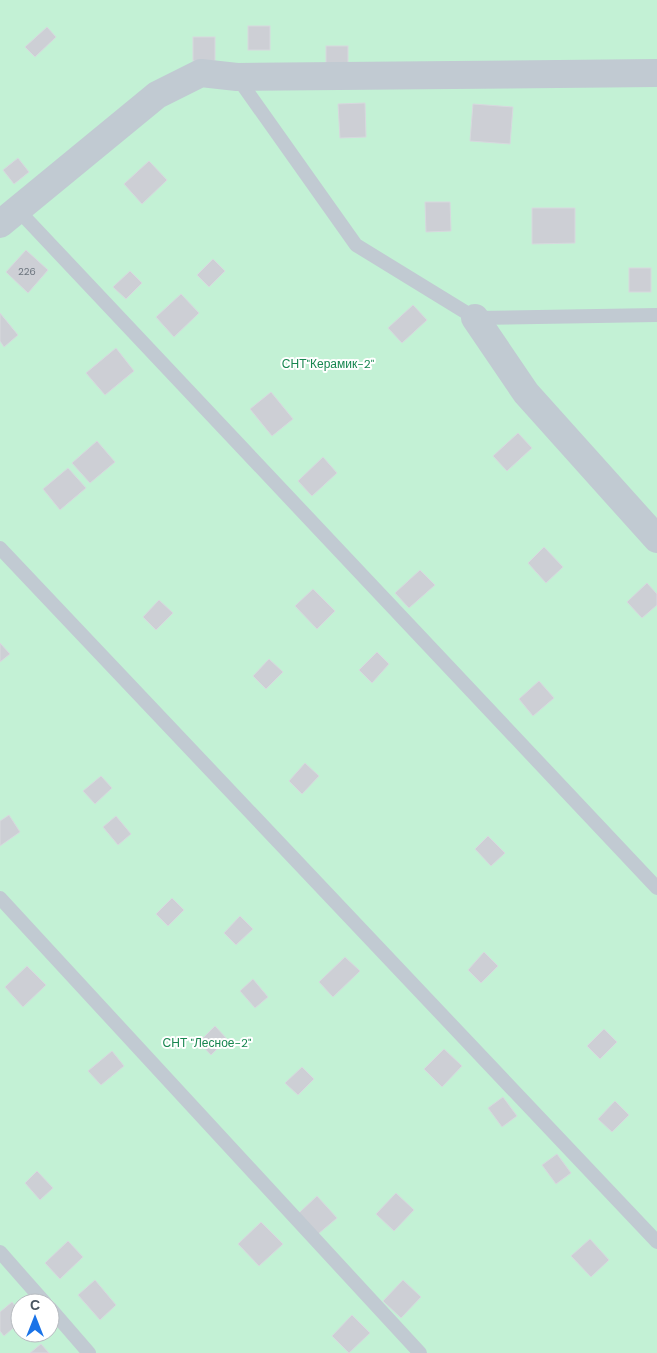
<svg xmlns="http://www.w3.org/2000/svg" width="657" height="1353" viewBox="0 0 657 1353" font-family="'DM Sans',sans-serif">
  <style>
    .green { fill: #c3f1d5; fill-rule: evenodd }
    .building { fill: #cdcfd5; stroke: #d7d9de }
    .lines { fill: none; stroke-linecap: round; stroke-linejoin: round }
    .lane { stroke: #c1cad2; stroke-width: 14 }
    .street { stroke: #c1cad2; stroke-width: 28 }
    .labels { text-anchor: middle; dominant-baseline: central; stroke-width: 4; stroke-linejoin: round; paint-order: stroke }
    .number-label { font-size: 10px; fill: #6b747e }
    .park-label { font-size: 12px; fill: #17864f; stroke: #fff }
  </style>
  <rect width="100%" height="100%" fill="#f5f3f3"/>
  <path class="green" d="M 0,0 L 657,0 L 657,1353 L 0,1353 ZM 20,1303 L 50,1303 L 50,1333 L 20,1333 Z"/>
  <g class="building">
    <rect x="248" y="26" width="22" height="24"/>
    <path d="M 47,27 L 56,37 L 35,57 L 25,47 Z"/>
    <rect x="193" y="37" width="22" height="24"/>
    <rect x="326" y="46" width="22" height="24"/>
    <path d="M 365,103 L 366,137 L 340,138 L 338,104 Z"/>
    <path d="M 473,104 L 513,107 L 510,144 L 470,141 Z"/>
    <path d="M 18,158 L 29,172 L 14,184 L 3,170 Z"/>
    <path d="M 149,161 L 167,180 L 142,204 L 124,184 Z"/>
    <path d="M 425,202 L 450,202 L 451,231 L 426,232 Z"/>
    <path d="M 532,208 L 575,208 L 575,243 L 532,244 Z"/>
    <path d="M 26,250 L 48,270 L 28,293 L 6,272 Z"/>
    <path d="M 213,259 L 225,271 L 209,287 L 197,275 Z"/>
    <rect x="629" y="268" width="22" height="24"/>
    <path d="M 130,271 L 142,283 L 126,299 L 113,287 Z"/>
    <path d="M 181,294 L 199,313 L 174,337 L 156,317 Z"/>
    <path d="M 413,305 L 427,320 L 402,343 L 388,328 Z"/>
    <path d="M 0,313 L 18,335 L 4,347 L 0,341 Z"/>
    <path d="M 116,348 L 134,371 L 105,395 L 86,373 Z"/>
    <path d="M 271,392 L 293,419 L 272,436 L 250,409 Z"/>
    <path d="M 518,433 L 532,448 L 507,471 L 493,456 Z"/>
    <path d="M 97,441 L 115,462 L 90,483 L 72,463 Z"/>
    <path d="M 323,457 L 337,473 L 312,496 L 298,481 Z"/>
    <path d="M 68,468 L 86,488 L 60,510 L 43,489 Z"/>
    <path d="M 544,547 L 563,567 L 546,583 L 528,563 Z"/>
    <path d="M 420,570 L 435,585 L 409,608 L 395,593 Z"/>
    <path d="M 647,583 L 657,594 L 657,605 L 642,618 L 627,602 Z"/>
    <path d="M 313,589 L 335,611 L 317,629 L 295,606 Z"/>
    <path d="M 159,600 L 173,613 L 156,630 L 143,617 Z"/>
    <path d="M 0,643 L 10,654 L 0,662 Z"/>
    <path d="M 377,652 L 389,664 L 372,683 L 359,670 Z"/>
    <path d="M 269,659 L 283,672 L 266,689 L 253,676 Z"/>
    <path d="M 539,681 L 554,698 L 533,716 L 519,699 Z"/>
    <path d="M 305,763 L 319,776 L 302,794 L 289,781 Z"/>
    <path d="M 101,776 L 112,788 L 95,804 L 83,791 Z"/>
    <path d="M 9,815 L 20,832 L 0,846 L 0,821 Z"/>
    <path d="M 116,816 L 131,834 L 118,845 L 103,827 Z"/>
    <path d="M 488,836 L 505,853 L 491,866 L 475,849 Z"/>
    <path d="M 172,898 L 184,910 L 168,926 L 156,914 Z"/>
    <path d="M 240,916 L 253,929 L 236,945 L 224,933 Z"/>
    <path d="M 484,952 L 498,966 L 481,983 L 468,970 Z"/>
    <path d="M 345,957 L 360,971 L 333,997 L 319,982 Z"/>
    <path d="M 27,966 L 46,985 L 23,1007 L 5,987 Z"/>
    <path d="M 253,979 L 268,997 L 255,1008 L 240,991 Z"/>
    <path d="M 215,1026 L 227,1039 L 211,1055 L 199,1042 Z"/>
    <path d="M 604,1029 L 617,1042 L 600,1059 L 587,1046 Z"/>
    <path d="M 444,1049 L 462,1066 L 442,1087 L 424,1069 Z"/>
    <path d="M 112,1051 L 124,1066 L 101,1085 L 88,1071 Z"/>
    <path d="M 302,1067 L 314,1079 L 298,1095 L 285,1083 Z"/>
    <path d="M 503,1097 L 517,1116 L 502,1127 L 488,1108 Z"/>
    <path d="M 615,1101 L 629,1115 L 612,1132 L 598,1119 Z"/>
    <path d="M 557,1154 L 571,1173 L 556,1184 L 542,1165 Z"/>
    <path d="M 37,1171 L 53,1188 L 40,1200 L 25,1183 Z"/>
    <path d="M 396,1193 L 414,1210 L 394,1231 L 376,1214 Z"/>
    <path d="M 317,1196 L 337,1218 L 318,1234 L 299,1213 Z"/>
    <path d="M 261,1222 L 283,1244 L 259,1266 L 238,1244 Z"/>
    <path d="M 590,1239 L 609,1260 L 591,1277 L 571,1256 Z"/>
    <path d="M 68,1241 L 83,1257 L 60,1279 L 45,1263 Z"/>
    <path d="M 95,1280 L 116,1305 L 100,1320 L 78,1295 Z"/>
    <path d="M 403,1280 L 421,1297 L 401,1318 L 383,1301 Z"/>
    <path d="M 12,1302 L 20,1312 L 20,1322 L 4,1336 L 0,1331 L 0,1312 Z"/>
    <path d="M 352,1315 L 370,1333 L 349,1353 L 332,1336 Z"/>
    <path d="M 41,1344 L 49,1353 L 30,1353 Z"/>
  </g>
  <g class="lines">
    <g class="lane">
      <path d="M 237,77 L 356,245 L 475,318 L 657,315"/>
      <path d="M 18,210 L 657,888"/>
      <path d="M 0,548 L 657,1242"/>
      <path d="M 0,898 L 420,1353"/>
      <path d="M 0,1252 L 45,1303"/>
      <path d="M 50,1308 L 89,1353"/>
    </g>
    <g class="street">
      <path d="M 0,224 L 157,95 L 201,73 L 237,77 L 657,73"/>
      <path d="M 475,318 L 526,393 L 657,539"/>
    </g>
  </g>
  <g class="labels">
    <g class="number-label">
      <text x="27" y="271">226</text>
    </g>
    <g class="park-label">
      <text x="328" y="364">СНТ"Керамик-2"</text>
      <text x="207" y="1043">СНТ "Лесное-2"</text>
    </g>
  </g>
  <g transform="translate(35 1318)"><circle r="24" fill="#ffffff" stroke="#b7bbc0"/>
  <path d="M0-4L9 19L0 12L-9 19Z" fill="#1a73e8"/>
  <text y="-8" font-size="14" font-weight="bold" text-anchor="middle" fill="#4a5661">С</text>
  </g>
</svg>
